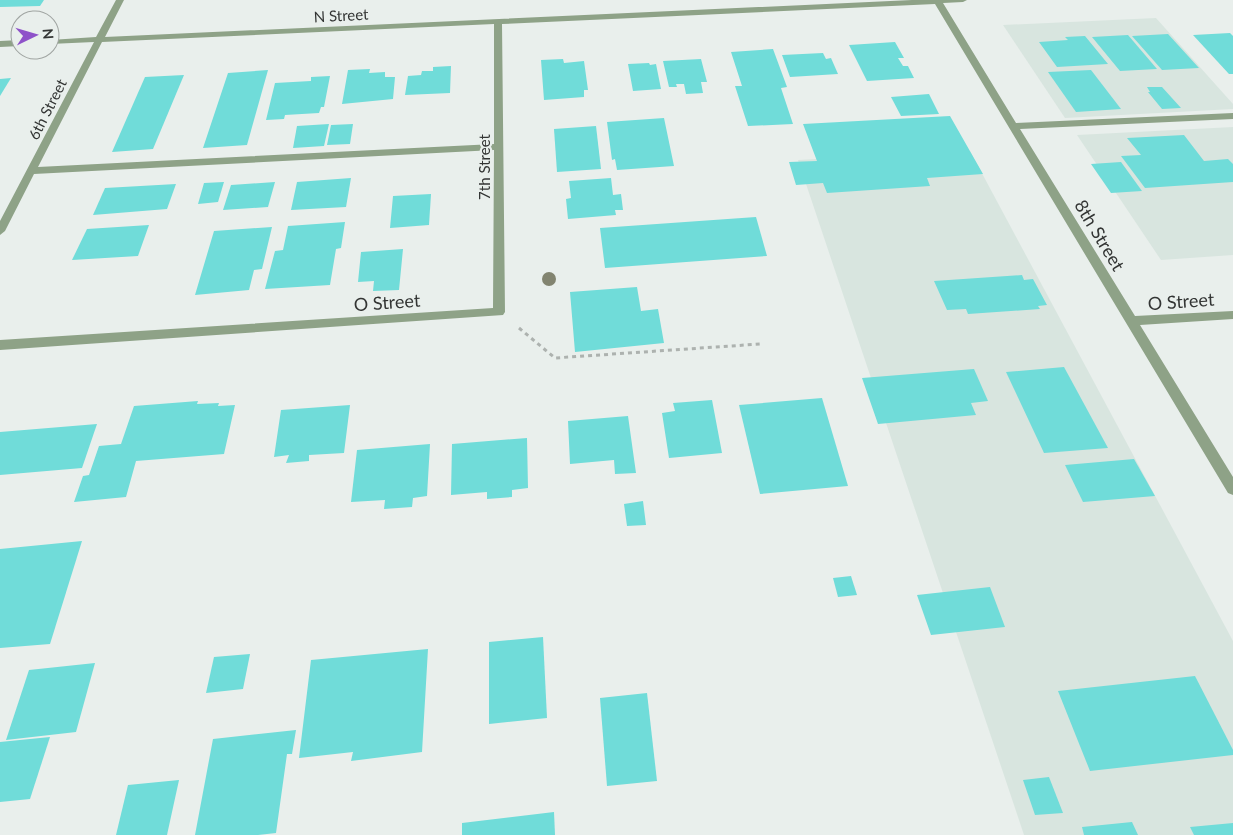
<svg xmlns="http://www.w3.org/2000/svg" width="1233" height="835" viewBox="0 0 1233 835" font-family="Lato,sans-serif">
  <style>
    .built { fill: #d8e5df }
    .building { fill: #70dcd9 }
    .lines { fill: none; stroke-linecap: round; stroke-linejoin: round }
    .path { stroke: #adb2af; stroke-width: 3; stroke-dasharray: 4 4; stroke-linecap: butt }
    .minor { fill: #8ea287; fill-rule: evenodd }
    .tree { fill: #828470 }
    .labels { text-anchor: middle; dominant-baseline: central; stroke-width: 4.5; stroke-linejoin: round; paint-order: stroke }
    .far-street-label { font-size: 15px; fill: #333534; stroke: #e9efec }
    .street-label { font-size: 18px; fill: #333534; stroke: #e9efec }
  </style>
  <rect width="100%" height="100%" fill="#e9efec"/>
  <g class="built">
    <path d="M 1156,18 L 1233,104 L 1233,109 L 1065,118 L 1003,25 Z"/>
    <path d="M 1233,127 L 1233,255 L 1161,260 L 1077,135 Z"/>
    <path d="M 970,151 L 1233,641 L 1233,835 L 1024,835 L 798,160 Z"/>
  </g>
  <g class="building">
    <path d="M 0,0 L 44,0 L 40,6 L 0,7 Z"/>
    <path d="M 1230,33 L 1233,36 L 1233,74 L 1229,74 L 1193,35 Z"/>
    <path d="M 1168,34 L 1199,68 L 1162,70 L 1132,36 Z"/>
    <path d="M 1128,35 L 1157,69 L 1120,71 L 1092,37 Z"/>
    <path d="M 1085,36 L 1108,64 L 1057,67 L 1039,42 L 1068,40 L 1065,37 Z"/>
    <path d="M 895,42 L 904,58 L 898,58 L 903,66 L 908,66 L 914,78 L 867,81 L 849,45 Z"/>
    <path d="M 773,49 L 787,87 L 781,88 L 793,124 L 748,126 L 735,86 L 742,86 L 731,52 Z"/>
    <path d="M 823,53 L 826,59 L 831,58 L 838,74 L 790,77 L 782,55 Z"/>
    <path d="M 563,59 L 564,63 L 584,61 L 588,90 L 584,90 L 584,97 L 544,100 L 541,60 Z"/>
    <path d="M 701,59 L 707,82 L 701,82 L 703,93 L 686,94 L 684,84 L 676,84 L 677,87 L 669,87 L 663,61 Z"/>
    <path d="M 649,63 L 650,65 L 656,64 L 661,89 L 633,91 L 628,64 Z"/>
    <path d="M 451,66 L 450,93 L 405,95 L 408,76 L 421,75 L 422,71 L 433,71 L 433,67 Z"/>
    <path d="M 370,69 L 369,73 L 385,72 L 385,77 L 395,77 L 393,99 L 342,104 L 348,70 Z"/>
    <path d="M 268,70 L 247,145 L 203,148 L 228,73 Z"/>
    <path d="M 1091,70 L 1121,109 L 1076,112 L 1048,72 Z"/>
    <path d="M 184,75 L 153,149 L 112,152 L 145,77 Z"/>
    <path d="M 330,76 L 324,107 L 321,107 L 319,113 L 285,115 L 284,119 L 266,120 L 275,83 L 311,81 L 311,77 Z"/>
    <path d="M 11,78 L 0,96 L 0,79 Z"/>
    <path d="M 1147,87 L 1162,87 L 1181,108 L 1162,109 L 1148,92 L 1150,92 Z"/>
    <path d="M 929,94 L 939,114 L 901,116 L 891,97 Z"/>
    <path d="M 950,116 L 983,174 L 927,178 L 930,186 L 827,193 L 823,183 L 796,185 L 789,162 L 817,161 L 803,124 Z"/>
    <path d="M 664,118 L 674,166 L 617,170 L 615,159 L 612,160 L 607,122 Z"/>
    <path d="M 329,124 L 324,146 L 293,148 L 297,126 Z"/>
    <path d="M 353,124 L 350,144 L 327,145 L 331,125 Z"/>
    <path d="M 596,126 L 601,169 L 557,172 L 554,129 Z"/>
    <path d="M 1184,135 L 1204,161 L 1228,159 L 1233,164 L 1233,182 L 1145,188 L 1121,156 L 1141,155 L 1127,138 Z"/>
    <path d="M 1121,162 L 1142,191 L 1111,193 L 1091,164 Z"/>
    <path d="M 351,178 L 346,207 L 291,210 L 297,182 Z"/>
    <path d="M 611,178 L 613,195 L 621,194 L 623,210 L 615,210 L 616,215 L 568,219 L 566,199 L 571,198 L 569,181 Z"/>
    <path d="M 224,182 L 218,202 L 198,204 L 204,183 Z"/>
    <path d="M 275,182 L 268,207 L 223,210 L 231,185 Z"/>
    <path d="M 176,184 L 167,209 L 93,215 L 105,188 Z"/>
    <path d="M 431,194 L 429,225 L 390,228 L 393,196 Z"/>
    <path d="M 756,217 L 767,256 L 605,268 L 600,228 Z"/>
    <path d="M 345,222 L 341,248 L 336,249 L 330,285 L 265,289 L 275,251 L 283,250 L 288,226 Z"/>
    <path d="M 149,225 L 138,256 L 72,260 L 87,229 Z"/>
    <path d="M 272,227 L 262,269 L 254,270 L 249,290 L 195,295 L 214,231 Z"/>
    <path d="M 403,249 L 399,290 L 373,291 L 374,281 L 358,282 L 361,252 Z"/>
    <path d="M 1022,275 L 1024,280 L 1033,279 L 1047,305 L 1038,306 L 1040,309 L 968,314 L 966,309 L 947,310 L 934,281 Z"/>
    <path d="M 637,287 L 641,311 L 658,309 L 664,343 L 575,352 L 570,292 Z"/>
    <path d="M 1064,367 L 1108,448 L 1044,453 L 1006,372 Z"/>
    <path d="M 974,369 L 988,401 L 971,403 L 976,415 L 878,424 L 862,378 Z"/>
    <path d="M 822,398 L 848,486 L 760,494 L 739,405 Z"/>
    <path d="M 712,400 L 722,453 L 669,458 L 662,413 L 675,411 L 673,403 Z"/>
    <path d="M 198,401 L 197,404 L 219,403 L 218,406 L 235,405 L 224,454 L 136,461 L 126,497 L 74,502 L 83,476 L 89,475 L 99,446 L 121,444 L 134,406 Z"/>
    <path d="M 350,405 L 344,453 L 309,455 L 309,461 L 286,463 L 289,455 L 274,457 L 281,410 Z"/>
    <path d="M 628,416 L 636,473 L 615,474 L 614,460 L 570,464 L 568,421 Z"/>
    <path d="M 97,424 L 82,468 L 0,475 L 0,432 Z"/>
    <path d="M 527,438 L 528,488 L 512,490 L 512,497 L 487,499 L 487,492 L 451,495 L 452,444 Z"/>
    <path d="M 430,444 L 427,496 L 413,498 L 412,507 L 384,509 L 385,500 L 351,502 L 357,450 Z"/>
    <path d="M 1134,459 L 1155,496 L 1083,502 L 1065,465 Z"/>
    <path d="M 643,501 L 646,525 L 627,526 L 624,504 Z"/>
    <path d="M 82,541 L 50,644 L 0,648 L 0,549 Z"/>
    <path d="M 851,576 L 857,595 L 838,597 L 833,578 Z"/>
    <path d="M 990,587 L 1005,627 L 931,635 L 917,595 Z"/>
    <path d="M 543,637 L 547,718 L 489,724 L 489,642 Z"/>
    <path d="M 428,649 L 422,752 L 351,761 L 353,752 L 299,758 L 311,660 Z"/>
    <path d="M 250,654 L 243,689 L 206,693 L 214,657 Z"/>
    <path d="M 95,663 L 76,732 L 6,740 L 29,670 Z"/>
    <path d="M 1195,676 L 1233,750 L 1233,755 L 1090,771 L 1058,691 Z"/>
    <path d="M 647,693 L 657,781 L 607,786 L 600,698 Z"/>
    <path d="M 296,730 L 292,754 L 287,754 L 276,833 L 258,835 L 195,835 L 213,739 Z"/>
    <path d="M 50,737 L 30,799 L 0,802 L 0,742 Z"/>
    <path d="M 1049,777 L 1063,813 L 1035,815 L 1023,780 Z"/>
    <path d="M 179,780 L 167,835 L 116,835 L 128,785 Z"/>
    <path d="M 554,812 L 555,835 L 462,835 L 462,823 Z"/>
    <path d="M 1132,822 L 1138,835 L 1084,835 L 1082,827 Z"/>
    <path d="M 1233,823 L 1233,835 L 1194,835 L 1190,827 Z"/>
  </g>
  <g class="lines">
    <path class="path" d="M 519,328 L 555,358 L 760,344"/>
    <g class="minor">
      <path d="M 116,0 L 124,0 L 105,37 L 912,0 L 967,0 L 963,2 L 943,3 L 1016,123 L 1233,113 L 1233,119 L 1020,129 L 1135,316 L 1233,311 L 1233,319 L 1140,325 L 1233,477 L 1233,495 L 1228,493 L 935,4 L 502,24 L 505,312 L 503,315 L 0,350 L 0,340 L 493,308 L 494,150 L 34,174 L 5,231 L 0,235 L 0,221 L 94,42 L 50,44 L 50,40 L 96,37 ZM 494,24 L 494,144 L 38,167 L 102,42 Z"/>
      <path d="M 20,40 L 20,46 L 0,47 L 0,41 Z"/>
    </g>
  </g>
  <circle class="tree" cx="549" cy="279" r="7"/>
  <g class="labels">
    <g class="far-street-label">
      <text transform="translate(341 15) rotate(-3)">N Street</text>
      <text transform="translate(47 109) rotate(-63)">6th Street</text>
      <text transform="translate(484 167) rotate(-90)">7th Street</text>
    </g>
    <g class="street-label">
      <text transform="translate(1100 235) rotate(59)">8th Street</text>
      <text transform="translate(1181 301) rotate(-4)">O Street</text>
      <text transform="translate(387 302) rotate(-4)">O Street</text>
    </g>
  </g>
  <g transform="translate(35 35) rotate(85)"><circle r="24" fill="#e9efec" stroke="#a0a5a2"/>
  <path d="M0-4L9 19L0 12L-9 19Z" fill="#8e52c9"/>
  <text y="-8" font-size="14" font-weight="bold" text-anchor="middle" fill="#333534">N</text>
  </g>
</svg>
